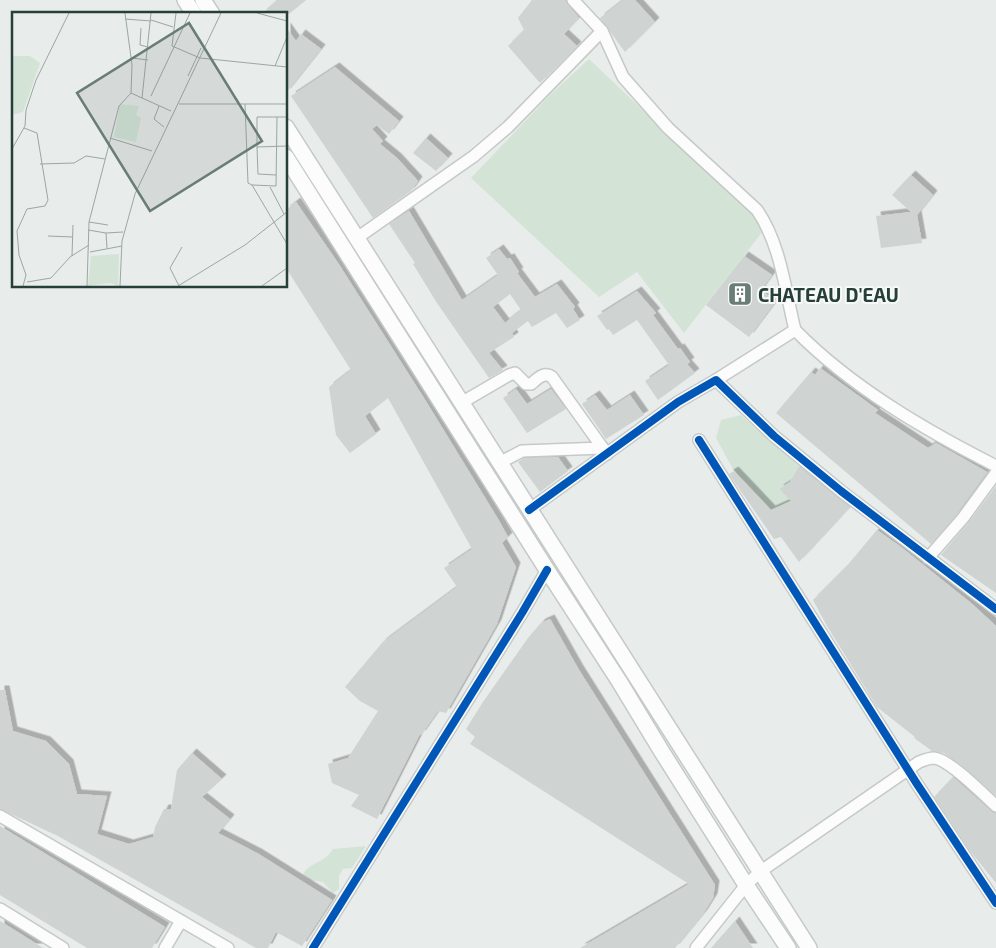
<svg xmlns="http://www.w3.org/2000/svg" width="996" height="948" viewBox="0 0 996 948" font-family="'Exo 2',sans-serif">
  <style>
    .green { fill: #d3e4d7 }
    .building { fill: #cfd3d1; fill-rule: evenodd; filter: url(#shadow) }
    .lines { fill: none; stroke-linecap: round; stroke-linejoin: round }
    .street-casing { stroke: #c5c9c7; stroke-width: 14 }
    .secondary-casing { stroke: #c4cac7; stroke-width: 18 }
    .street { stroke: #fcfcfc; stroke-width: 11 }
    .secondary { stroke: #fcfcfc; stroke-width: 15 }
    .cycleway-casing { stroke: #f7faf8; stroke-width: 11 }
    .cycleway { stroke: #0057b8; stroke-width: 8 }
    .labels { text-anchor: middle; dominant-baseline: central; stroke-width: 4; stroke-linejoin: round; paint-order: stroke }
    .poi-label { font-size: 19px; font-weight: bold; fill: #263f38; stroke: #f7faf8; text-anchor: start }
    .inset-road { fill: none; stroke: #9aa7a3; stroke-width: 1 }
    .view { fill: #6a7c76; fill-opacity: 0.15; stroke: #6a7c76; stroke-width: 2.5 }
    .inset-edge { fill: none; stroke: #263f38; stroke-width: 2.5 }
  </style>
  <defs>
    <filter id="shadow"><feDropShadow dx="4.5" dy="-4.5" stdDeviation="0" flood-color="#0004"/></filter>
  </defs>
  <rect width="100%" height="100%" fill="#e8ecea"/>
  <g class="green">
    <path d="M 589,59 L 763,224 L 763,231 L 684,333 L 637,272 L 599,297 L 471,178 L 550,95 Z"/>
    <path d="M 741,415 L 799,466 L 790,482 L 779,489 L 791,501 L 771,510 L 734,471 L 716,438 L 721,420 Z"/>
    <path d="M 366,846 L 352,868 L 343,869 L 339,876 L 339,889 L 333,893 L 323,882 L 310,880 L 303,874 C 311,861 324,864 333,849 Z"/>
  </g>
  <g class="building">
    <path d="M 278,0 L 306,0 L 289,14 L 262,14 Z"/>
    <path d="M 532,0 L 565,0 L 568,5 L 579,18 L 564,34 L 577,46 L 540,83 L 508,46 L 524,30 L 518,18 Z"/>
    <path d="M 623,0 L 635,0 L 655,22 L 625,52 L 600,18 Z"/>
    <path d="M 286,27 L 296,41 L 301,34 L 321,49 L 286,93 Z"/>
    <path d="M 335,67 L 399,121 L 389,134 L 377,125 L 372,129 L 383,141 L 380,144 L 397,158 L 418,181 L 411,191 L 373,218 L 291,96 Z"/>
    <path d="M 426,138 L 448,158 L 436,171 L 413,153 Z"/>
    <path d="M 911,175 L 933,195 L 917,215 L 922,243 L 881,248 L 876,216 L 911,212 L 892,195 Z"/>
    <path d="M 296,202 L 338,263 L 427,403 L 498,519 L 508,537 L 502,543 L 516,567 L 497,624 L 446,713 L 438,711 L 421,735 L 420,734 L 377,819 L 351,806 L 359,795 L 332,783 L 328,764 L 348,758 L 378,711 L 360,701 L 345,687 L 383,642 L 457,587 L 444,568 L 472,549 L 388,398 L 365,416 L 376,434 L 350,453 L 336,435 L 329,387 L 351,370 L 286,268 L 286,210 Z"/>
    <path d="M 409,211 L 462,300 L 498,275 L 486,258 L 499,249 L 507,259 L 510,258 L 519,272 L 517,273 L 535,297 L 557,284 L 575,307 L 573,309 L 580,320 L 567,328 L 556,313 L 532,327 L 528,321 L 512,333 L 514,337 L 489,353 L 503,370 L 489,378 L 437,303 L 413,264 L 415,263 L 389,224 ZM 510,294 L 521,310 L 505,323 L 493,307 Z"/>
    <path d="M 744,256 L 772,275 L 761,290 L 776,301 L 749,337 L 706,305 Z"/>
    <path d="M 637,291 L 656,313 L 653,315 L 678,349 L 680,348 L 690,362 L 687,364 L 695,373 L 658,400 L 645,381 L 669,365 L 637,320 L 613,335 L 609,329 L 607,330 L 597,316 Z"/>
    <path d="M 820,368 L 878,410 L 875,413 L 928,448 L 936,443 L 987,472 L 957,513 L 931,544 L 776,413 L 811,372 L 815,375 Z"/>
    <path d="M 516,389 L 527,404 L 551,389 L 566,409 L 527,433 L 503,398 Z"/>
    <path d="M 595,395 L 607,410 L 630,395 L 644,415 L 606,439 L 582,404 Z"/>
    <path d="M 558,457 L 568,471 L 540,492 L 518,462 L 524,458 Z"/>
    <path d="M 799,466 L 850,507 L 799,562 L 781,537 L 774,539 L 729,474 L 734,471 L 771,510 L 791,501 L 779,489 L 790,482 Z"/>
    <path d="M 996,486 L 996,593 L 941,555 L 969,522 Z"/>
    <path d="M 877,530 L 901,547 L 971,603 L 996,626 L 996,796 L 961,765 L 944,753 L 932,751 L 914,738 L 915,737 L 877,707 L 827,626 L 813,600 L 846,567 Z"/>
    <path d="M 550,619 L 579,670 L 715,885 L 713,898 L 703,914 L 675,948 L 580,948 L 689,884 L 470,744 L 475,737 L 466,729 L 483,702 L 528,638 L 541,623 Z"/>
    <path d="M 0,690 L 5,690 L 13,731 L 46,741 L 69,764 L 77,794 L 107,796 L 97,834 L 129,844 L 153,837 L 155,827 L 164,809 L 171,809 L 177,770 L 192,753 L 222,779 L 202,797 L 230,819 L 218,833 L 257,853 L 332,900 L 302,946 L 276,932 L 268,948 L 256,948 L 58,836 L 0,809 Z"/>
    <path d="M 953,777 L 991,811 L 996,813 L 996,883 L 970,851 L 934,797 Z"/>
    <path d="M 0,826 L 165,927 L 152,948 L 87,948 L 0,895 Z"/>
    <path d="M 0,921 L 43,948 L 0,948 Z"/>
    <path d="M 735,921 L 753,948 L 711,948 Z"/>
  </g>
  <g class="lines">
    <defs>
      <g id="street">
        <path d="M 573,0 L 602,31 L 623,77 L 668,128 L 757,210 C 781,245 785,290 795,330"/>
        <path d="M 357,238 L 474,156 L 508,127 L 602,31"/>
        <path d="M 716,380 L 795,330 C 851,387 925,430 996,466"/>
        <path d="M 461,403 L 509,375 L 515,373 L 526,384 L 531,384 C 537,379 544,371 552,377 L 607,454"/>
        <path d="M 699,440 L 917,784 L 996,903"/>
        <path d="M 499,463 L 522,451 L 603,448"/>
        <path d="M 529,510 L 678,402 L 716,380 L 774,436 L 841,491 L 996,609"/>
        <path d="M 928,558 L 963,518 L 996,473"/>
        <path d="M 0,816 L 228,948"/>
        <path d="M 0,909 L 63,948"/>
        <path d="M 165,948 L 181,921"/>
        <path d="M 313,948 L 522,613 L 547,570"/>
        <path d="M 696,948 L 746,885 L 761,871 L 919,762 C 924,760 929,758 934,758 C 949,759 984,795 996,806"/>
      </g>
      <g id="secondary">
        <path d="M 185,0 L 194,14"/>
        <path d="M 203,0 L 212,14"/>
        <path d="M 286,127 L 809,948"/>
        <path d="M 286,157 L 547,570 L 619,681 L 662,752 L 746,885 L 788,948"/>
      </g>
    </defs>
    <use href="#street" class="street-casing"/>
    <use href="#secondary" class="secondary-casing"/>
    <use href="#street" class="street"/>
    <use href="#secondary" class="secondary"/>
    <defs>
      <g id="cycleway">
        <path d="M 699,440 L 917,784 L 996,903"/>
        <path d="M 529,510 L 678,402 L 716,380 L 774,436 L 841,491 L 996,609"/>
        <path d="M 313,948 L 522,613 L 547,570"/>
      </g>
    </defs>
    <use href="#cycleway" class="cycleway-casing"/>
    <use href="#cycleway" class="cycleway"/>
  </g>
  <defs>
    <symbol id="building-square" viewBox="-11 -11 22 22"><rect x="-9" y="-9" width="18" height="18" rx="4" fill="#6a7c76" stroke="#f7faf8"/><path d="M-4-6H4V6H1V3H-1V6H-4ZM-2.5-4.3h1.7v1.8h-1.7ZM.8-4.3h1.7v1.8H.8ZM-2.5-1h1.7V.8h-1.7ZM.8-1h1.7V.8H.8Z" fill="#fff"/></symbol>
  </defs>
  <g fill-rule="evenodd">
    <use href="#building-square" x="726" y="280" width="28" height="28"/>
  </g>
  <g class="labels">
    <g class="poi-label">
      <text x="758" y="294">CHATEAU D'EAU</text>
    </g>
  </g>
  <g transform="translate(12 12)">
    <rect width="275" height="275" fill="#e8ecea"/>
    <path d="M 0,44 L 18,44 L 28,51 L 11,100 L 0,103 ZM 108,92 L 127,94 L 124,103 L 129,106 L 124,130 L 102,125 ZM 107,242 L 106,274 L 98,271 L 76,274 L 79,244 Z" fill="#d3e4d7"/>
    <path class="inset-road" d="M 113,1 L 120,53 L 119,81 L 130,86M 139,1 L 130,86 L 159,99M 164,1 L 160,34 L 188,46 L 275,55M 245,1 L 275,9M 113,7 L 139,9M 139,8 L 161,15M 129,16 L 128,33 L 136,35M 120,46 L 136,48M 263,54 L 275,25M 176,64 L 189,36M 139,84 L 178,1M 167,92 L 275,92M 233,92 L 236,171 L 240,173 L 275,232M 147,94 L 142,107 L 152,115M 275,105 L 245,105 L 245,135 L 275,134M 98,126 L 140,139M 245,135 L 246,162 L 264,163M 0,137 L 13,114 L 14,98 L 24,68 L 57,1M 28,152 L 62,151 L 74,144 L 93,147M 240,173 L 264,174 L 265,105M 258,175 L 272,202M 77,210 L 96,213M 76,218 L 94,221M 36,224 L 61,225M 95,236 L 94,221 L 111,220M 78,240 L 110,234M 60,244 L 61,213M 15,270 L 39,266 L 58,245 L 77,233M 11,274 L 14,263 L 7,243 L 5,219 L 15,197 L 33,194 L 36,188 L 25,121 L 12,116M 75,274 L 77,210 L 107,94 L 119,81M 108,274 L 110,229 L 123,182 L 209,1M 166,274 L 233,233 L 275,200M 167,274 L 158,256 L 170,235M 250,274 L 275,256"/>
    <path class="view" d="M 177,11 L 250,129 L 138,199 L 65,81 Z"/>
    <rect width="275" height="275" class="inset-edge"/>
  </g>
</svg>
